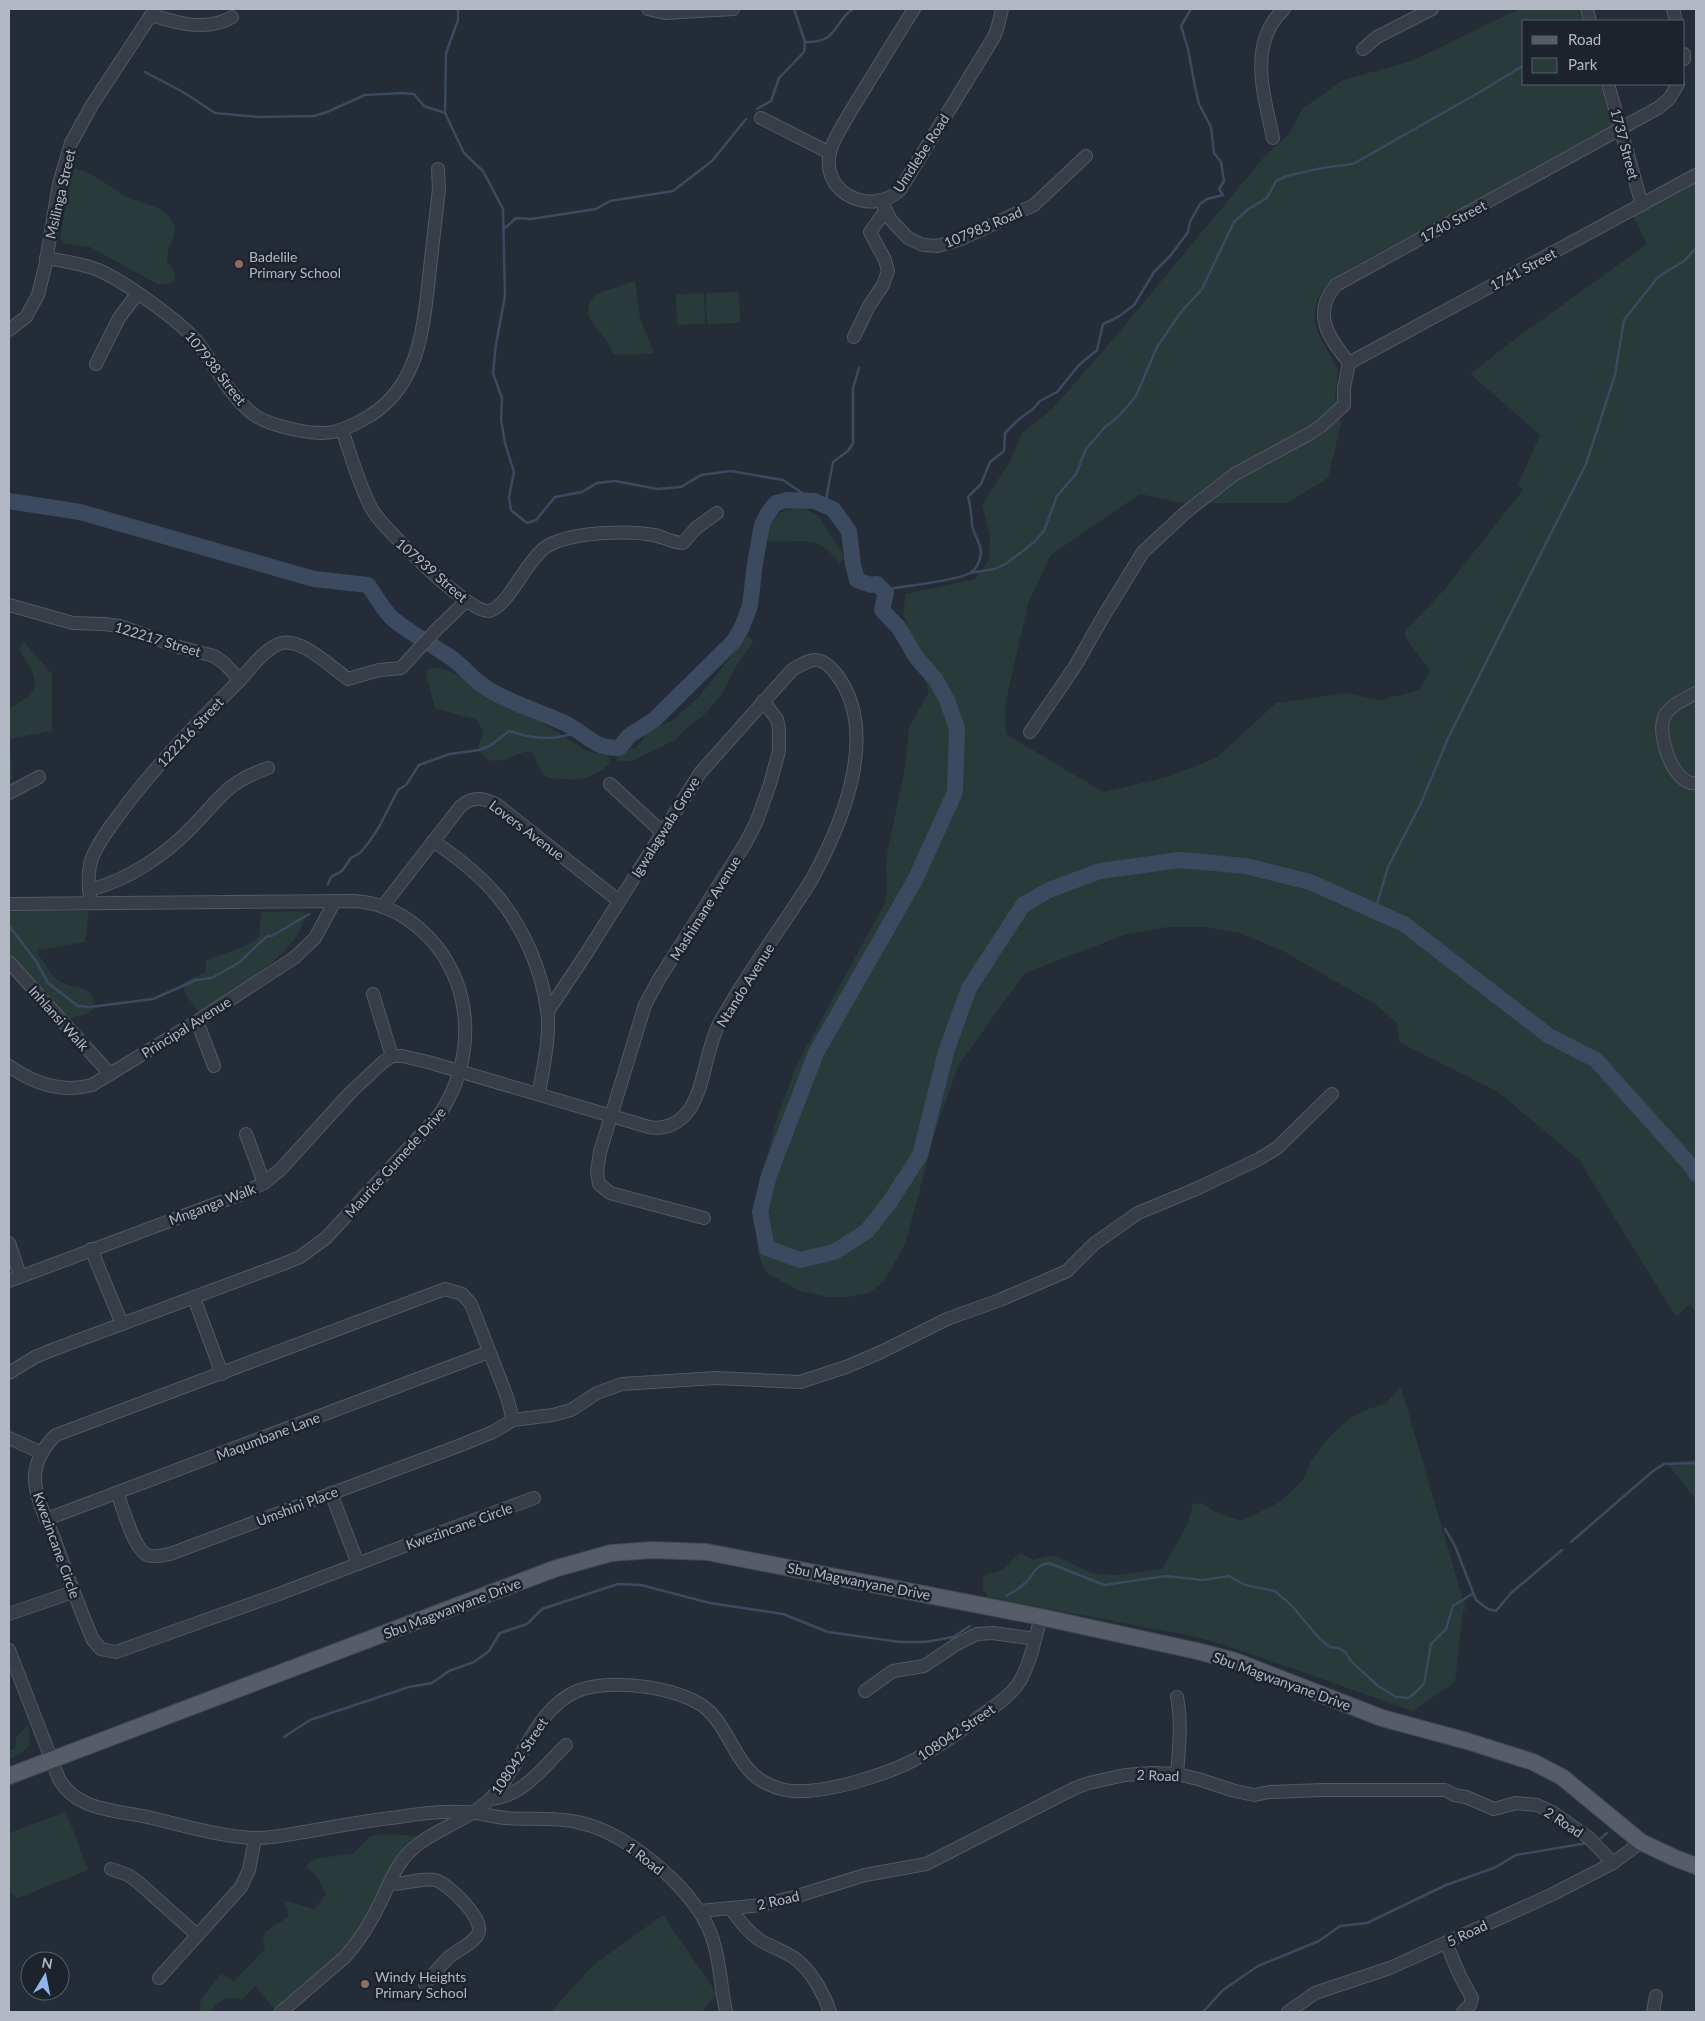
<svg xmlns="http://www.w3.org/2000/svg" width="1705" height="2021" viewBox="0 0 1705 2021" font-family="Lato,sans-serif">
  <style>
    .green { fill: #293a3a }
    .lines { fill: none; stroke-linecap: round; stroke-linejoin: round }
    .stream { stroke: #3b4a5f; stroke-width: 2.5 }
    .river { stroke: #3b4a5f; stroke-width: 16 }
    .minor-casing { stroke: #535963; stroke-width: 14 }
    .major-casing { stroke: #414751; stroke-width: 18 }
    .minor { stroke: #373e48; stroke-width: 12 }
    .major { stroke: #565d68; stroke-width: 16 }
    .education-dot { fill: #8d6e63; stroke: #1d232d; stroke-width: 2 }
    .labels { text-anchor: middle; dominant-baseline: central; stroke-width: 5; stroke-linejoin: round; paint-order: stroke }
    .street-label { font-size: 14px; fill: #b3b9c4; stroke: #1d232d }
    .poi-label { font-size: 14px; fill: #b3b9c4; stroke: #1d232d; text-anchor: start }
  </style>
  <rect width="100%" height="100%" fill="#242c37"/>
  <g class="green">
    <path d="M 1519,9 L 1579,9 L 1582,21 L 1524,21 L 1524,84 L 1600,84 L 1613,127 L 1343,272 L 1324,288 L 1317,299 L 1314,318 L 1317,331 L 1338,370 L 1335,398 L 1341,424 L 1328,478 L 1287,503 L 1181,503 L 1140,494 L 1051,555 L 1028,604 L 1005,705 L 1006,734 L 1103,792 L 1168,777 L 1216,758 L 1276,703 L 1345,693 L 1381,700 L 1419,690 L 1430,671 L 1406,638 L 1405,631 L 1444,590 L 1523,490 L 1518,484 L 1540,435 L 1470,374 L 1519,336 L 1647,244 L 1633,216 L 1696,183 L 1696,1311 L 1690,1304 L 1676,1317 L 1579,1160 L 1498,1092 L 1399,1042 L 1397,1023 L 1375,1004 L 1281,950 L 1239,933 L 1204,927 L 1168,927 L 1127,934 L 1025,973 L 959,1064 L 935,1132 L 907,1238 L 902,1250 L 884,1281 L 869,1293 L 848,1297 L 827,1297 L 799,1291 L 766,1272 L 758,1254 L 755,1206 L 775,1124 L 796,1066 L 886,901 C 888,885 885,870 887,854 L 905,767 L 909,727 L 929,692 L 903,613 L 906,594 L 975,579 L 989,560 L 990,536 L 982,505 L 1010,461 L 1022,433 L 1053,408 L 1115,337 L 1264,157 L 1290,133 L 1302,109 L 1343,80 L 1412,61 Z"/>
    <path d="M 75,168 C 94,173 108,186 125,196 C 140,205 163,204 172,221 C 179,233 171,240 168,250 C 167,254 168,259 167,262 L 173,269 L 175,281 L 169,284 L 157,284 L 90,247 L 64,244 L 60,238 L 71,174 Z"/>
    <path d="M 635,281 L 640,318 L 654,354 L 614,355 C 611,350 609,345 606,340 C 594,324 578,314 596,294 Z"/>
    <path d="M 739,292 L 740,323 L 707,324 L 706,293 Z"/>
    <path d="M 704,293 L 705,324 L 677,325 L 676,294 Z"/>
    <path d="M 796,507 C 820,511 821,520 833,539 C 838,547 841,548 844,559 L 840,563 C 835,558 830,552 825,548 C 809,536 787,544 769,541 L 767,538 C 770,521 779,509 796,507 Z"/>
    <path d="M 748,636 L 753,641 L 752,644 L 735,668 L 722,694 L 704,715 L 685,729 L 677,739 L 632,761 L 620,761 L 617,760 L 617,756 L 626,749 L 637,747 L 646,735 L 654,728 L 672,721 L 699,697 L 745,638 Z"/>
    <path d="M 23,641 L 52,674 L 52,731 L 9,739 L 13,779 L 9,780 L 9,710 C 15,703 25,700 31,693 C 42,679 26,661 19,650 Z"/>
    <path d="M 438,667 L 462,676 L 501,704 L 529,715 L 589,752 L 603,754 L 609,757 L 609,764 C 603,770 589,778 581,779 C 577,780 549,779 546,777 C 538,770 537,758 530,751 C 509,754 491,774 478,747 L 483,733 L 477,720 L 435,708 L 426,675 L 428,669 Z"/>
    <path d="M 10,911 L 89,911 L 85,942 L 39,950 L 37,953 C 44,961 50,975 59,981 C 74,991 98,983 94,1009 L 87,1014 L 67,1019 L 11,958 L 9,953 Z"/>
    <path d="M 301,911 L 305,913 C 303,952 230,993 199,1012 L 185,994 L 184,982 L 206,972 L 206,960 L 243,947 L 259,937 L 261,912 Z"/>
    <path d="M 1401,1387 L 1466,1610 L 1463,1610 L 1455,1682 L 1413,1711 L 1225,1645 L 1191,1636 L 988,1597 L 983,1589 L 983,1576 C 989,1573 997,1572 1003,1569 C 1010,1565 1012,1557 1021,1553 L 1033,1560 L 1049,1556 L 1059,1557 L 1091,1573 L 1115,1575 L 1162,1569 L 1187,1525 L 1193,1504 L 1203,1503 L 1217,1513 L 1241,1521 L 1280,1502 L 1303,1480 L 1311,1461 L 1327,1439 L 1351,1417 L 1371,1408 L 1385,1404 Z"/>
    <path d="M 1696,1460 L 1696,1499 L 1666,1462 Z"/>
    <path d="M 28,1724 C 33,1747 29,1750 9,1759 L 9,1751 L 15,1748 L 16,1738 Z"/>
    <path d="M 66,1812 L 88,1870 L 18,1898 L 9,1893 L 9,1833 Z"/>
    <path d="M 387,1834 L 419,1836 L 405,1847 L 392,1863 L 380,1893 L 349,1947 L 275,2010 L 255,1986 L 242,2000 C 228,1995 218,2000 211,2012 L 199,2012 L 201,1999 L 221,1974 L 234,1981 L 265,1949 L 263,1942 L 265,1932 L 288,1917 L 288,1912 L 285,1904 L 286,1902 L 290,1902 L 314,1909 L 326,1894 L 316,1875 L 306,1867 L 314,1859 L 354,1853 L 370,1836 Z"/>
    <path d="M 663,1915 L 717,1994 L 701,2012 L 551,2012 L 593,1965 Z"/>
  </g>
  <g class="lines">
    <g class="stream">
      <path d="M 458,9 L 458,20 L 446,53 L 445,113 L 464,153 L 483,171 L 503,209 L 505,296 L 496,344 L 493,373 L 502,398 L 501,420 L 505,443 L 514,472 L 509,497 L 511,510 L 527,523 L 536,520 L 555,497 L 582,492 L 597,483 L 615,481 L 657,489 L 681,487 L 701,475 L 731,471 L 783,480 L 814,501"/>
      <path d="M 805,42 C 839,43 833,22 853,9"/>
      <path d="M 145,72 L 183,92 L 215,113 L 260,117 L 314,116 L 327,112 L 365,95 L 402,93 L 414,94 L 424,106 L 445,113"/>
      <path d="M 757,109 L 771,101 L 779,78 L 804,52 L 805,42 L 794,9"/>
      <path d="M 504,229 L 516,218 L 531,219 L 596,209 L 610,201 L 673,191 L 712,161 L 746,119"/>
      <path d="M 825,505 L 833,462 L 848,451 L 853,443 L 853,388 L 859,368"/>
      <path d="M 970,573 L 995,569 L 1007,563 L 1033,543 L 1044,531 L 1057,496 L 1076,474 L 1086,449 L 1105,427 L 1119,416 L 1136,396 L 1157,347 L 1181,312 L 1202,289 L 1234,222 L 1247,210 L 1267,198 L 1276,181 L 1287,176 L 1322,168 L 1353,164 L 1485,89 L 1524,65"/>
      <path d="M 886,593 L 894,588 C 912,585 956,581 970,573 C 977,569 980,561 981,553 C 981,543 973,534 972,524 C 971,514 971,506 968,497 L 981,484 L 990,462 L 1004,451 L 1005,433 L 1018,420 L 1033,409 L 1040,401 L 1057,392 L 1079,365 L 1097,350 L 1103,324 L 1118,317 L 1134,305 L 1154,272 L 1171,255 L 1188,232 L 1190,222 L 1200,204 L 1207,199 L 1223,195 L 1219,189 L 1224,181 L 1221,162 L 1214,153 L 1211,127 L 1199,104 L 1195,87 L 1188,49 L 1181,26 L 1191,9"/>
      <path d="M 328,884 L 331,877 L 342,871 L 351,858 L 360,853 L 369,842 L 379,827 L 398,790 L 406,785 L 419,765 L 450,754 L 480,750 L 491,745 L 509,731 C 536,740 553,740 581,732"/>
      <path d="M 1375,911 L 1388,867 L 1421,803 L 1449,736 L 1586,464 L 1615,375 L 1624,320 L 1658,277 L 1684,261 L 1696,248"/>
      <path d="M 9,926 L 36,961 L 48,983 L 78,1006 L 90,1007 L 153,999 L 196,980 L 212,978 L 240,962 L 267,936 L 272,936 L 309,914"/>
      <path d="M 1445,1529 L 1455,1546 L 1476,1600 L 1488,1609 L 1496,1611 L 1511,1593 L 1562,1550"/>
      <path d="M 1571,1542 L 1653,1471 L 1664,1464 L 1696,1463"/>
      <path d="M 1006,1596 C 1012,1592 1019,1589 1024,1584 C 1035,1575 1032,1566 1049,1563 L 1104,1585 L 1166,1576 L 1203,1580 L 1229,1576 L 1245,1585 L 1275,1591 L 1291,1605 L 1320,1639 L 1330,1647 L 1339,1648 L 1346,1653 L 1350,1660 L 1378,1686 L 1396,1697 L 1409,1698 L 1424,1684 L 1431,1644 L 1446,1629 L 1453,1606 L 1472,1594"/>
      <path d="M 284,1737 L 310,1720 L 409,1687 L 432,1683 L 449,1671 L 474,1662 L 489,1651 L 500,1633 L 527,1624 L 542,1609 L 618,1584 L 641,1585 L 710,1603 L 783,1614 L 828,1632 L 900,1642 L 925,1642 L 953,1637 L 970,1626"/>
      <path d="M 1601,1838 L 1607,1833"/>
      <path d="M 1203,2012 L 1223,1990 L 1258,1966 L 1319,1941 L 1340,1926 L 1367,1923 L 1446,1885 L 1494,1868 L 1516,1855 L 1587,1843"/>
    </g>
    <path class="river" d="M 9,501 L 80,512 L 314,579 L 368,585 C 376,596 383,610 393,619 C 410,633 429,643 447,655 C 461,663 471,678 485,687 C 509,703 536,710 562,722 C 585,731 592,749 619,748 L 630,735 L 654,720 L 734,641 L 742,627 L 750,606 L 755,563 L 762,525 L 768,513 L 776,503 L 787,500 L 814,501 L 833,509 L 849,531 L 853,565 L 857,580 L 871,585 L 877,584 L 886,593 L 882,610 L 899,628 L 916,657 L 936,680 L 947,700 L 957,728 L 955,792 L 915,880 L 816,1053 L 769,1175 L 760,1212 L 767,1248 L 800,1260 L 834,1252 L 867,1231 L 889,1203 L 920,1155 L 946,1052 L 969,988 L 1023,905 L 1049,890 L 1100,871 L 1180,860 L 1246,866 L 1310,882 L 1404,924 L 1549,1036 L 1596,1060 L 1694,1169 L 1696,1174"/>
    <defs>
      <g id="minor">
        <path d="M 648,9 L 665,13 L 733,9"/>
        <path d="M 914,9 C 895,39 876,70 857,101 C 849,115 834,136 830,152 C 820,193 871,217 900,190 L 994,37 L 998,26 L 1002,9"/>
        <path d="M 1587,9 L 1590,21"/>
        <path d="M 1673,9 L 1676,21"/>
        <path d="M 151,15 C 177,23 207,32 232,17"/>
        <path d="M 1363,49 L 1377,37 L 1432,9"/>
        <path d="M 1684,54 L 1684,59"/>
        <path d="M 1608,84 L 1642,205"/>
        <path d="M 761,118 L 830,153"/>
        <path d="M 1273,138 C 1264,95 1247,43 1284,9"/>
        <path d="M 881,201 L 891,220 L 908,238 L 923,245 L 938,246 L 961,239 L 1034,205 L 1086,156"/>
        <path d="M 46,258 C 63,261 81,263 98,270 C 121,279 183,323 198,343 C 216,367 229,395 253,414 C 269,426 314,436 333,432 C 347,429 359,422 371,415 C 419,384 423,330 429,278 C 432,248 436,218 439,188 L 438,169"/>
        <path d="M 9,330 L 26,317 L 38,295 L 45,267 L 59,184 L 71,143 L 92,105 L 155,9"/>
        <path d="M 854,337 L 869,306 L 883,285 L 888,271 L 885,260 L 870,232 L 886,210"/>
        <path d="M 1349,363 L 1696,175"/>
        <path d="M 96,364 L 119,318 L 137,294"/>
        <path d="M 342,430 C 350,452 361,492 373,511 C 384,529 471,615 489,611 C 508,608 528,556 549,545 C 574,532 626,530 654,535 C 664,537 673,543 683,543 L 696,528 L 717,513"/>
        <path d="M 9,605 L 73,623 L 103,624 L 120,626 L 179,647 L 214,656 L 224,663 L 240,680"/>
        <path d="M 1696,693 C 1685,699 1672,704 1665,715 C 1655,732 1673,786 1696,783"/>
        <path d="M 1030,732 L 1074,668 L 1103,617 L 1143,552 L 1186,512 L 1235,474 L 1309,434 L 1321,426 L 1344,405 L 1344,388 L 1349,363 C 1329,337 1311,314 1336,285 L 1658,108 L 1669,99 L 1678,84"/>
        <path d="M 610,784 L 662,832"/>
        <path d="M 9,793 L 39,777"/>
        <path d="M 433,841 C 457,857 481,876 499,898 C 524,929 542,971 547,1010 C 551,1036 543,1067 539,1093"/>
        <path d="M 89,890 C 129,880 167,854 196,823 C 223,794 229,782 268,768"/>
        <path d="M 91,903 C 88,888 87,873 92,858 C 100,838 115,821 127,804 C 161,760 200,720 240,680 C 251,668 266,647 282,643 C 302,638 332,668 348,679 L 379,670 L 401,668 L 437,629 L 466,601"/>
        <path d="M 9,904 L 353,901 C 378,902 400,912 419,928 C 474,975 479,1056 439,1115 L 326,1238 L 300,1257 L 283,1264 L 52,1350 L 35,1357 L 9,1373"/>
        <path d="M 383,906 L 460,807 C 472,796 482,797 497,805 L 619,901"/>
        <path d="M 9,962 L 110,1074"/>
        <path d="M 373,994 L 392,1056"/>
        <path d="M 197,1021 L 214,1066"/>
        <path d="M 9,1066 C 33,1083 62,1093 92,1085 L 197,1021 L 294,958 L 315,938 L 335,901"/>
        <path d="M 246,1134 L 264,1183"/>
        <path d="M 704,1218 L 610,1193 L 599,1184 L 597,1171 L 600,1152 L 645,1005 L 659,979 L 745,844 L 756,823 L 770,784 L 779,751 L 779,729 L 777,719 L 763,701"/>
        <path d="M 9,1243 L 20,1275"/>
        <path d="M 91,1249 L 122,1324"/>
        <path d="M 9,1281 L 239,1195 L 264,1183 L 281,1169 L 350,1093 L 383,1062 L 392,1056 L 402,1056 L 428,1062 L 649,1127 C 665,1130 680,1123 689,1110 C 704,1090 706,1049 719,1024 C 746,973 782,928 812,879 C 843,822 880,733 837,675 C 821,654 812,658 792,670 L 700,773 L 586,954 L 548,1011"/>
        <path d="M 194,1298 L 222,1374"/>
        <path d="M 513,1420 L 507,1397 L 471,1304 L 462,1294 L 445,1289 L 56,1435 C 45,1445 36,1460 35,1475 C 34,1494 45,1516 52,1533 C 65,1569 78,1605 93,1640 L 101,1649 L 116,1652 L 279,1594 L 407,1545 L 534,1498"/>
        <path d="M 9,1438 L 42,1453"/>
        <path d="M 117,1493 C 123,1507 133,1548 147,1555 C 154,1558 164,1555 170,1554 L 461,1445 L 493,1432 L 513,1420 L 553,1415 L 571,1410 L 597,1393 L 622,1384 L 716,1378 L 800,1382 L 846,1367 L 879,1353 L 947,1319 L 1000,1300 L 1067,1271 L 1094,1244 L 1138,1213 L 1196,1189 L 1259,1159 L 1277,1148 L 1332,1094"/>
        <path d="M 331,1493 L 358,1564"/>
        <path d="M 47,1519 L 489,1352"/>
        <path d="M 9,1614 L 73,1592"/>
        <path d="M 9,1650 L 59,1779 C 76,1809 111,1810 143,1816 C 179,1824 219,1837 256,1838 C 276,1838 296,1833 316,1830 C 343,1825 371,1820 399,1817 C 423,1813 450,1810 474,1813 C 485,1814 495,1817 506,1818 C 530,1820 554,1817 577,1822 C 624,1831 688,1884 708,1927 C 720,1953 720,1984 726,2012"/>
        <path d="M 865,1691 L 893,1671 L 924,1666 L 957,1644 L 977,1634 L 993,1633 L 1035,1639"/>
        <path d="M 1177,1774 C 1179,1749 1182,1722 1177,1697"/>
        <path d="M 490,1799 C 523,1797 544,1766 566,1745"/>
        <path d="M 111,1869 L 128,1875 L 138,1882 L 197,1935"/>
        <path d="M 389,1884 C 403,1885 424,1877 435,1880 C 448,1883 486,1920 478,1934 C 473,1944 457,1950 448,1958 C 440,1966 433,1975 425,1984"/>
        <path d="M 731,1909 C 740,1921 749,1934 763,1942 C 774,1948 787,1952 797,1960 C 812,1972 824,1994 830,2012"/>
        <path d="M 700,1911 L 762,1905 L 794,1897 L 865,1875 L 926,1864 L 1075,1788 L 1089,1783 L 1125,1775 L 1152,1773 L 1177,1774 L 1198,1779 L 1235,1791 L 1255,1795 L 1269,1792 L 1322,1790 L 1445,1790 L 1454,1795 L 1466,1797 L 1494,1809 L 1516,1803 L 1537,1805 L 1552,1812 L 1589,1838 L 1613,1863"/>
        <path d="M 1446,1943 L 1460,1976 L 1472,1998 L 1470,2005 L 1463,2012"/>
        <path d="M 159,1978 L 241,1887 L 249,1870 L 255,1838"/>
        <path d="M 281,2012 L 345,1957 C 361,1939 373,1919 383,1897 C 389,1884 394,1871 403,1859 C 426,1830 466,1824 492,1797 C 522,1765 534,1710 577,1691 C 610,1677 688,1687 712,1714 C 732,1736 739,1772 768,1784 C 776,1788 786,1791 795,1791 C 827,1793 885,1775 914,1760 C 937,1748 957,1734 978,1718 C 993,1707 1010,1697 1020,1681 C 1031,1662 1035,1638 1041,1617"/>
        <path d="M 1288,2012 L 1315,1993 L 1390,1968 L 1553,1894 L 1613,1863 L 1641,1842"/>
        <path d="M 1653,2012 L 1656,1996"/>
      </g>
      <path id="major" d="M 9,1776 L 554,1569 L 611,1553 L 652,1550 L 707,1552 L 1041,1617 L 1197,1651 L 1235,1661 L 1382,1718 L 1467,1741 L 1533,1762 L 1562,1777 L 1641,1842 L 1675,1858 L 1696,1866"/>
    </defs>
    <use href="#minor" class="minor-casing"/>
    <use href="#major" class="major-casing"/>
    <use href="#minor" class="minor"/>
    <use href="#major" class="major"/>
  </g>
  <g class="education-dot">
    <circle cx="239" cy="264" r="5"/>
    <circle cx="365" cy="1984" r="5"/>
  </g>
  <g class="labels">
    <g class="street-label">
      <text transform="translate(1625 144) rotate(75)">1737 Street</text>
      <text transform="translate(921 153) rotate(-57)">Umdlebe Road</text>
      <text transform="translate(60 194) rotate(-77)">Msilinga Street</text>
      <text transform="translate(1453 221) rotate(-28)">1740 Street</text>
      <text transform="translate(983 227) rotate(-23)">107983 Road</text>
      <text transform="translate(1523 269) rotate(-28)">1741 Street</text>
      <text transform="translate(216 368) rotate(52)">107938 Street</text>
      <text transform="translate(432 570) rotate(41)">107939 Street</text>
      <text transform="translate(158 639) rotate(17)">122217 Street</text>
      <text transform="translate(190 732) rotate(-47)">122216 Street</text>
      <text transform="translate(665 827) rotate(-58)">Igwalagwala Grove</text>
      <text transform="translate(527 830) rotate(37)">Lovers Avenue</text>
      <text transform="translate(705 908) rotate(-58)">Mashimane Avenue</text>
      <text transform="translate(745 985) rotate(-58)">Ntando Avenue</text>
      <text transform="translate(59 1018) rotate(48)">Inhlansi Walk</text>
      <text transform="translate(186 1027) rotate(-32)">Principal Avenue</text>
      <text transform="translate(395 1162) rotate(-48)">Maurice Gumede Drive</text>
      <text transform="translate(212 1204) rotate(-21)">Mnganga Walk</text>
      <text transform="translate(268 1436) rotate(-21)">Maqumbane Lane</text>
      <text transform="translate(297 1506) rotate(-21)">Umshini Place</text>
      <text transform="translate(459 1526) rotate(-20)">Kwezincane Circle</text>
      <text transform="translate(57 1545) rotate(70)">Kwezincane Circle</text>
      <text transform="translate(859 1581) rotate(11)">Sbu Magwanyane Drive</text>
      <text transform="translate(452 1608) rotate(-21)">Sbu Magwanyane Drive</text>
      <text transform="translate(1282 1681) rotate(20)">Sbu Magwanyane Drive</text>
      <text transform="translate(956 1732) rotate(-34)">108042 Street</text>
      <text transform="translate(519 1756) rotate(-56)">108042 Street</text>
      <text transform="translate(1158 1775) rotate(2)">2 Road</text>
      <text transform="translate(1564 1822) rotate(33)">2 Road</text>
      <text transform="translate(645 1858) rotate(38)">1 Road</text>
      <text transform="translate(778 1900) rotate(-13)">2 Road</text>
      <text transform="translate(1467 1933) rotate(-25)">5 Road</text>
    </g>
    <g class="poi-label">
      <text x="249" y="256">Badelile<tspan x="249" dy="16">Primary School</tspan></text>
      <text x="375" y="1976">Windy Heights<tspan x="375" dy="16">Primary School</tspan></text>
    </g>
  </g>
  <rect width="1705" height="2021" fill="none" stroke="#b3b9c4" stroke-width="20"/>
  <rect x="1522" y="20" width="162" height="65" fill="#1d232d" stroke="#595f69"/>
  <rect x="1532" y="36" width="25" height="8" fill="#565d68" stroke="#595f69"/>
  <text x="1568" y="45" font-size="15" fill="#b3b9c4">Road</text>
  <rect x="1532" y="58" width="25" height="15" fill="#293a3a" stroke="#595f69"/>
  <text x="1568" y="70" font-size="15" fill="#b3b9c4">Park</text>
  <g transform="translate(45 1976) rotate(10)"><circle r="24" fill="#1d232d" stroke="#595f69"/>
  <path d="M0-4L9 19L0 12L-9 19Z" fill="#90b4eb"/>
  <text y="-8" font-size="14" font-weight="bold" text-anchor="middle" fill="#b3b9c4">N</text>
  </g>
</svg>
